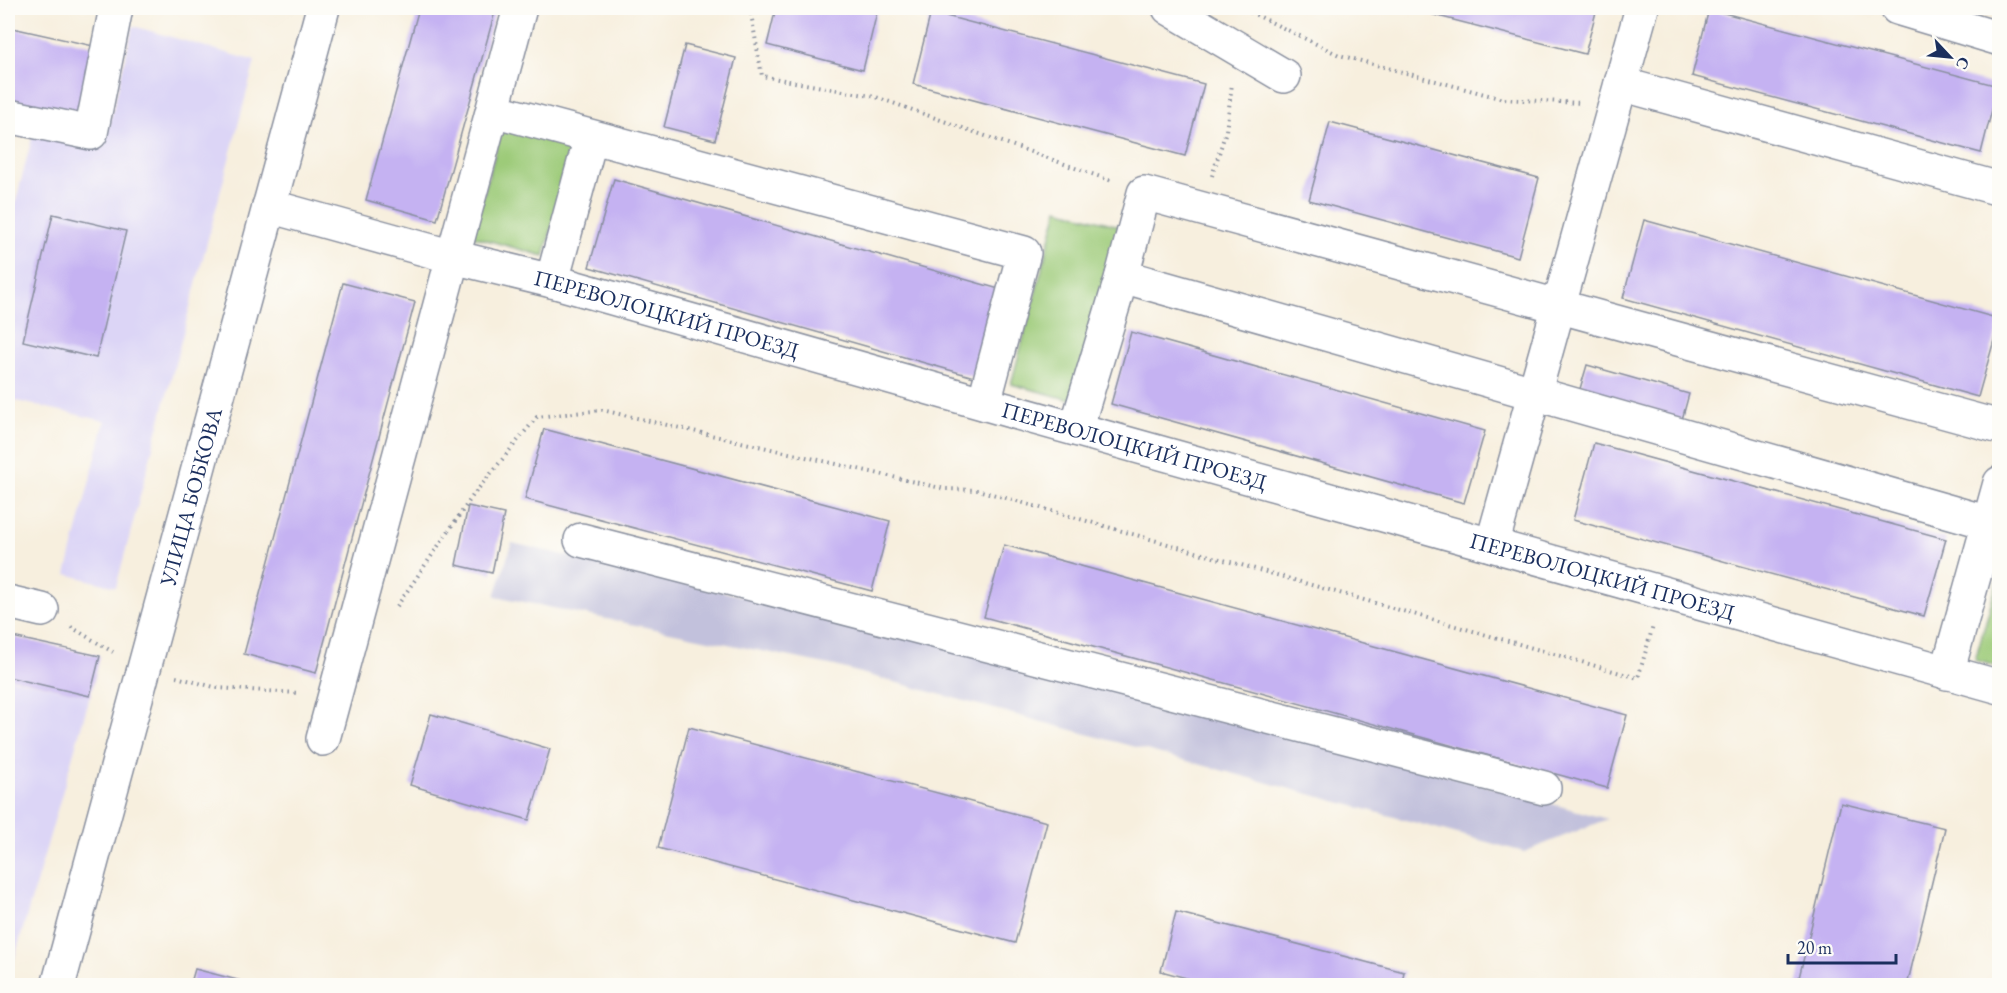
<svg xmlns="http://www.w3.org/2000/svg" width="2007" height="993" viewBox="0 0 2007 993" font-family="'EB Garamond',serif">
  <style>
    .built { fill: #dcd5f6 }
    .industrial { fill: #c2c1dc }
    .green { fill: #9dcb79; stroke: #5c7d6c; stroke-width: 1.5 }
    .building { fill: #c5b2f2 }
    .lines { fill: none; stroke-linecap: round; stroke-linejoin: round }
    .minor-casing { stroke: #898f9e; stroke-width: 36 }
    .path { stroke: #898f9e; stroke-width: 4; stroke-dasharray: 1.5 4.5; stroke-linecap: butt }
    .minor { stroke: #fff; stroke-width: 33 }
    .labels { text-anchor: middle; dominant-baseline: central; stroke-width: 5; stroke-linejoin: round; paint-order: stroke }
    .street-label { font-size: 22px; fill: #1b2f5e; stroke: #fdfcf7 }
  </style>
  <rect width="100%" height="100%" fill="#fdfcf7"/>
  <filter id="ink" filterUnits="userSpaceOnUse"><feTurbulence type="fractalNoise" baseFrequency=".0167" numOctaves="2"/><feDisplacementMap in="SourceGraphic" scale="12" xChannelSelector="R" yChannelSelector="G"/><feConvolveMatrix kernelMatrix="1 2 1 2 8 2 1 2 1" color-interpolation-filters="sRGB"/></filter>
  <filter id="wash" filterUnits="userSpaceOnUse"><feTurbulence type="fractalNoise" baseFrequency=".008" numOctaves="4" result="noise"/><feDisplacementMap in="SourceGraphic" scale="24" xChannelSelector="R" yChannelSelector="G"/><feGaussianBlur stdDeviation="1.35" result="paint"/><feColorMatrix in="noise" values="0 0 0 0 0 0 0 0 0 0 0 0 0 0 0 0 0 1.4 0 .05"/><feComposite in="paint" operator="in"/></filter>
  <g filter="url(#wash)">
    <rect width="100%" height="100%" fill="#f7efde"/>
    <g class="built">
      <path d="M 133,26 L 255,61 L 116,587 L 66,574 L 105,421 L 8,399 L 8,232 L 33,134 L 104,147 Z"/>
      <path d="M 8,678 L 90,696 L 8,981 Z"/>
    </g>
    <path class="industrial" d="M 512,543 L 924,638 L 1397,761 L 1607,819 L 1524,852 L 835,666 L 495,596 Z"/>
    <g class="green">
      <path d="M 503,125 L 575,145 L 544,256 L 472,236 Z"/>
      <path d="M 1058,209 L 1119,226 L 1071,400 L 1011,384 Z"/>
      <path d="M 1999,575 L 1999,667 L 1975,660 Z"/>
    </g>
    <g id="blocks">
      <g class="building">
        <path d="M 419,8 L 496,8 L 437,220 L 366,200 Z"/>
        <path d="M 776,8 L 878,8 L 863,70 L 767,45 Z"/>
        <path d="M 1407,8 L 1597,8 L 1585,54 Z"/>
        <path d="M 1709,9 L 1998,86 L 1981,153 L 1692,76 Z"/>
        <path d="M 931,12 L 1204,84 L 1185,156 L 913,84 Z"/>
        <path d="M 8,27 L 98,47 L 82,120 L 8,104 Z"/>
        <path d="M 685,45 L 736,58 L 715,140 L 664,127 Z"/>
        <path d="M 1330,122 L 1539,178 L 1518,257 L 1309,200 Z"/>
        <path d="M 614,179 L 999,289 L 974,377 L 589,267 Z"/>
        <path d="M 53,214 L 126,231 L 96,358 L 23,341 Z"/>
        <path d="M 1644,220 L 2000,319 L 1978,397 L 1623,298 Z"/>
        <path d="M 343,283 L 415,302 L 316,673 L 244,654 Z"/>
        <path d="M 1131,332 L 1485,431 L 1464,503 L 1111,404 Z"/>
        <path d="M 1587,365 L 1689,394 L 1680,427 L 1577,399 Z"/>
        <path d="M 544,429 L 890,521 L 872,591 L 525,499 Z"/>
        <path d="M 1594,443 L 1946,539 L 1924,616 L 1573,520 Z"/>
        <path d="M 8,462 L 13,463 L 8,483 Z"/>
        <path d="M 468,506 L 504,514 L 492,573 L 456,565 Z"/>
        <path d="M 1004,545 L 1627,715 L 1607,788 L 984,617 Z"/>
        <path d="M 8,636 L 100,656 L 90,696 L 8,677 Z"/>
        <path d="M 431,714 L 550,749 L 529,820 L 410,785 Z"/>
        <path d="M 689,727 L 1047,822 L 1015,943 L 658,848 Z"/>
        <path d="M 1841,803 L 1945,828 L 1907,986 L 1797,986 Z"/>
        <path d="M 1176,912 L 1404,972 L 1401,986 L 1215,986 L 1161,971 Z"/>
        <path d="M 195,969 L 257,985 L 257,986 L 190,986 Z"/>
      </g>
    </g>
  </g>
  <g filter="url(#ink)">
    <use href="#blocks" fill-opacity="0" stroke="#898f9e" stroke-width="1.5"/>
    <g class="lines">
      <defs>
        <g id="minor">
          <path d="M 1169,8 L 1284,76"/>
          <path d="M 1897,8 L 2000,39"/>
          <path d="M 1621,84 L 2000,189"/>
          <path d="M 493,110 L 1024,253 L 984,403"/>
          <path d="M 8,116 L 91,133 L 116,8"/>
          <path id="s1" d="M 269,206 L 453,257 L 552,281 L 1000,408 L 2000,687"/>
          <path d="M 1122,276 L 1144,193 L 2000,427"/>
          <path d="M 552,281 L 591,137"/>
          <path d="M 1076,429 L 1122,276 L 2000,526"/>
          <path d="M 581,540 L 1544,788"/>
          <path d="M 1492,545 L 1642,8"/>
          <path d="M 8,602 L 42,610"/>
          <path d="M 1947,673 L 2000,483"/>
          <path d="M 323,739 L 520,8"/>
          <path id="s2" d="M 58,986 L 323,8"/>
        </g>
      </defs>
      <use href="#minor" class="minor-casing"/>
      <g class="path">
        <path d="M 750,8 L 762,76 L 876,97 L 1112,181"/>
        <path d="M 1246,8 L 1250,12 L 1339,55 L 1503,99 L 1581,103"/>
        <path d="M 1212,176 L 1226,131 L 1232,84"/>
        <path d="M 397,606 L 474,494 L 537,417 L 602,410 L 945,489 L 978,490 L 1638,678 L 1653,626"/>
        <path d="M 71,627 L 113,652"/>
        <path d="M 176,677 L 218,688 L 298,693"/>
      </g>
      <use href="#minor" class="minor"/>
    </g>
  </g>
  <g class="labels">
    <g class="street-label">
      <text stroke="none"><textPath href="#s1" startOffset="412">ПЕРЕВОЛОЦКИЙ ПРОЕЗД</textPath></text>
      <text stroke="none"><textPath href="#s1" startOffset="898">ПЕРЕВОЛОЦКИЙ ПРОЕЗД</textPath></text>
      <text stroke="none"><textPath href="#s2" startOffset="507">УЛИЦА БОБКОВА</textPath></text>
      <text stroke="none"><textPath href="#s1" startOffset="1384">ПЕРЕВОЛОЦКИЙ ПРОЕЗД</textPath></text>
    </g>
  </g>
  <rect width="2007" height="993" fill="none" stroke="#fdfcf7" stroke-width="30"/>
  <g transform="translate(1950 57) rotate(116)" stroke="#fdfcf7" stroke-width="4.5" paint-order="stroke">
  <path d="M0-4.5L10 22L0 15L-10 22Z" fill="#1b2f5e"/>
  <text y="-9" font-size="16" font-weight="bold" text-anchor="middle" fill="#1b2f5e">С</text>
  </g>
  <path d="M1788 954v9h108v-9" fill="none" stroke="#1b2f5e" stroke-width="3"/>
  <text x="1797" y="954" font-size="18" fill="#1b2f5e" stroke="#fdfcf7" stroke-width="4.5" paint-order="stroke">20 m</text>
</svg>
